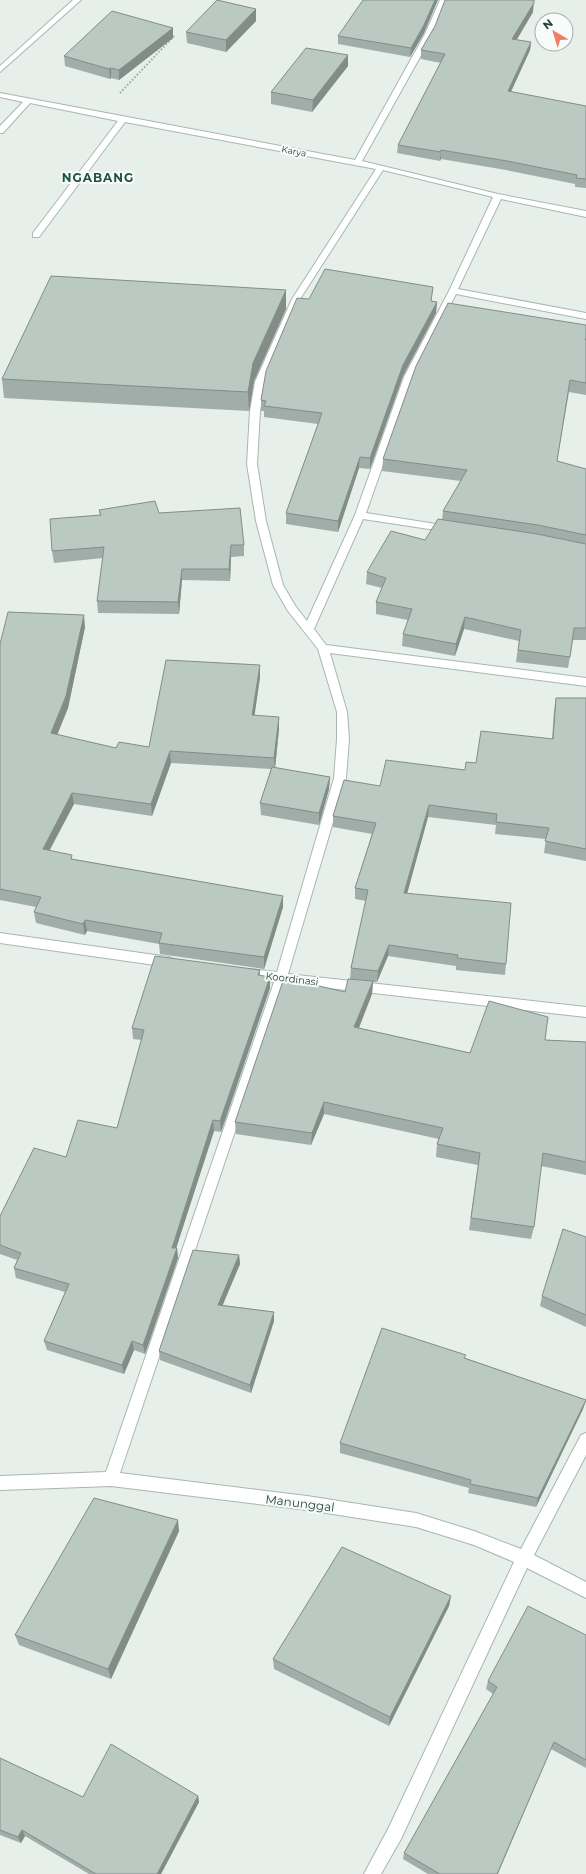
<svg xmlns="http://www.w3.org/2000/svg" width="586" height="1874" viewBox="0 0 586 1874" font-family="Montserrat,sans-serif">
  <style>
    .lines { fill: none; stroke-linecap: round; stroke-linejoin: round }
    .minor-casing { stroke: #a8b7b1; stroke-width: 2 }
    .path { stroke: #87b2a2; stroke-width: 2; stroke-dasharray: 1.5 2; stroke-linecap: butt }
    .minor { fill: #fff; fill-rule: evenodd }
    .wall { fill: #a1ada8 }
    .shaded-wall { fill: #838d88 }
    .building { fill: #bbc9c3; stroke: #838d88 }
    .labels { text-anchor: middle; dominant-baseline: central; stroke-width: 4; stroke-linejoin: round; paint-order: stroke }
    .far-street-label { font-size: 9px; fill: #254138; stroke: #f7fbf9 }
    .street-label { font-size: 10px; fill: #254138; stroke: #f7fbf9 }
    .far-district-label { font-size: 12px; font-weight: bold; letter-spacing: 1px; fill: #205345; stroke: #f7fbf9 }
    .near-street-label { font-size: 12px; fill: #254138; stroke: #f7fbf9 }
  </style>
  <rect width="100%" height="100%" fill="#e6efea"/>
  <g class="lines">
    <defs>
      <g id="minor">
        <path d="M 73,0 L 81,0 L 0,72 L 0,66 Z"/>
        <path d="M 440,0 L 448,0 L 433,34 L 362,161 L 498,194 L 586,211 L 586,217 L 501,199 L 458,289 L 586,313 L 586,319 L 456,294 L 414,377 L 366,513 L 449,526 L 454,529 L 449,532 L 363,519 L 314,629 L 326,645 L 586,678 L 586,686 L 330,653 L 347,712 L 349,739 L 346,778 L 288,974 L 586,1007 L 586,1017 L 285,983 L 120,1473 L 307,1496 L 416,1513 L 474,1531 L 521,1549 L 581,1435 L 586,1433 L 586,1455 L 534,1555 L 586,1582 L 586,1598 L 527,1568 L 401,1839 L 381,1874 L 364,1874 L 389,1827 L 514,1562 L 474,1545 L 416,1527 L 307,1510 L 111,1486 L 0,1490 L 0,1476 L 106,1472 L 274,982 L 245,977 L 243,974 L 245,971 L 249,969 L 277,972 L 334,778 L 337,739 L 337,712 L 318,649 L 288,611 L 273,585 L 256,521 L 247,464 L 250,411 L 255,382 L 292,299 L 376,169 L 125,122 L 39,237 L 33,237 L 33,233 L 118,121 L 30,103 L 3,133 L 0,133 L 0,126 L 23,102 L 0,97 L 0,93 L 355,160 L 425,34 ZM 383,170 L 493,197 L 449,291 L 404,377 L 355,515 L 307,621 L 296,607 L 283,585 L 266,521 L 257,464 L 260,411 L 265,382 L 300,299 Z"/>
        <path d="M 0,933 L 169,957 L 173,959 L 175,962 L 173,965 L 169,967 L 0,943 Z"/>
      </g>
    </defs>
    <use href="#minor" class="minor-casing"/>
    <path class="path" d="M 120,93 L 175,35"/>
    <use href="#minor" class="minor"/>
  </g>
  <g class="wall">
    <path d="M 256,9 L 256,21 L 226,52 L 187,43 L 186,32 Z"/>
    <path d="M 533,12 L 516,40 L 531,42 L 530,50 L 511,92 L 586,106 L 586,188 L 575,187 L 575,184 L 506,170 L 441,159 L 440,161 L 397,153 L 398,145 L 441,63 L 421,59 L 421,50 L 435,26 Z"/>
    <path d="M 173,28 L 173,38 L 119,80 L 111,78 L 110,79 L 65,66 L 64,56 Z"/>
    <path d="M 424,33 L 410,57 L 338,44 L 338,36 Z"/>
    <path d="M 348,55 L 348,66 L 312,112 L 271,104 L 271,92 Z"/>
    <path d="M 286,290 L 286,309 L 254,381 L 249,411 L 4,398 L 2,379 Z"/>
    <path d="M 432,301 L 437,302 L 436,313 L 403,376 L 370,469 L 359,468 L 338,532 L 286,524 L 286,513 L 318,424 L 264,417 L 264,411 L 261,411 L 261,400 Z"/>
    <path d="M 586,325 L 586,395 L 569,392 L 557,461 L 586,469 L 586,640 L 573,640 L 568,668 L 516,662 L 519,641 L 464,629 L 455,656 L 402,646 L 403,634 L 408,620 L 376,614 L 376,602 L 382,588 L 366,584 L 367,572 L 425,540 L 442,520 L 443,511 L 461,481 L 382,471 L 383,459 Z"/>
    <path d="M 99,510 L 159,513 L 244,545 L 244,556 L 231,557 L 230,581 L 182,580 L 179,614 L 98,613 L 97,601 L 103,558 L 54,563 L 52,551 L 100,515 Z"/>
    <path d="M 85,627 L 68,708 L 57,735 L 116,748 L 149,747 L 260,665 L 260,677 L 254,715 L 279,729 L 275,768 L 330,777 L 329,789 L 319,825 L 261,815 L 260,803 L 271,769 L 171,763 L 152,816 L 74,804 L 50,850 L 73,859 L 283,896 L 283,907 L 264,969 L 160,954 L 159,944 L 87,931 L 85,935 L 36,923 L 34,912 L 36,907 L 0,900 L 0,644 Z"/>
    <path d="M 556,698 L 586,698 L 586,861 L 544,853 L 546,839 L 495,834 L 496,825 L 428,817 L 407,893 L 506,964 L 505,975 L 456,970 L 456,966 L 388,956 L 377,982 L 373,982 L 372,994 L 359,1028 L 470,1053 L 545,1040 L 586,1042 L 586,1175 L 541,1166 L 534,1227 L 531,1239 L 469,1230 L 478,1165 L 436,1157 L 437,1144 L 439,1139 L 324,1114 L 311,1145 L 236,1134 L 235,1122 L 345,992 L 350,979 L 351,968 L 366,901 L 355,899 L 355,888 L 372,834 L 333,827 L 333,816 L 380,786 L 465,770 L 476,763 L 552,739 L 554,710 Z"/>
    <path d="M 260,970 L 260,975 L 270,988 L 221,1132 L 214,1131 L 176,1248 L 177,1248 L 178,1258 L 145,1354 L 134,1350 L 124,1374 L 47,1350 L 44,1341 L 65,1292 L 16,1278 L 14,1268 L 17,1260 L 0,1254 L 0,1216 L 66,1157 L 117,1128 L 142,1040 L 133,1039 L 132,1028 Z"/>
    <path d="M 586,1237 L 586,1327 L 540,1306 L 542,1296 Z"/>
    <path d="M 239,1255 L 240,1264 L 222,1305 L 274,1312 L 274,1321 L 251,1393 L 160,1360 L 159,1351 Z"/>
    <path d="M 465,1358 L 586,1400 L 583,1409 L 536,1507 L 468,1493 L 469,1488 L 340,1453 L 340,1443 Z"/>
    <path d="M 179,1531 L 111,1679 L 19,1645 L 15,1635 Z"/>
    <path d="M 451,1596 L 449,1606 L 389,1726 L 274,1669 L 273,1659 Z"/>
    <path d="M 586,1635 L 586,1768 L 551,1749 L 498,1874 L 428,1874 L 403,1859 L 404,1853 L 493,1694 L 486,1689 L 488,1681 Z"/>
    <path d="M 0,1758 L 83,1797 L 198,1796 L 199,1802 L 161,1874 L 89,1874 L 25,1836 L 21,1843 L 0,1835 Z"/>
  </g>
  <g class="shaded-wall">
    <path d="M 435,0 L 438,0 L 424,33 L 410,57 L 411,48 Z"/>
    <path d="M 534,0 L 533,12 L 512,48 L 512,39 Z"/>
    <path d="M 256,9 L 256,21 L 226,52 L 226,40 Z"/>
    <path d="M 173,28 L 173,38 L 119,80 L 119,70 Z"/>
    <path d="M 531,42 L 530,50 L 507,100 L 508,91 Z"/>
    <path d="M 348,55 L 348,66 L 312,112 L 313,100 Z"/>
    <path d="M 111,68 L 111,78 L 110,79 L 109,69 Z"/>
    <path d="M 441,150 L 441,159 L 440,161 L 441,152 Z"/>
    <path d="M 286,290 L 286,309 L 254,381 L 249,411 L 248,392 L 253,363 Z"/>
    <path d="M 437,302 L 436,313 L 403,376 L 370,469 L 370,458 L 403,365 Z"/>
    <path d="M 360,457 L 359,468 L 338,532 L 338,521 Z"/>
    <path d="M 231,545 L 231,557 L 230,581 L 229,569 Z"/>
    <path d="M 182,569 L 182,580 L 179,614 L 178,602 Z"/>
    <path d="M 84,615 L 85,627 L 68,708 L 53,745 L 51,733 Z"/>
    <path d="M 465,617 L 464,629 L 455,656 L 456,644 Z"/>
    <path d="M 260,665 L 260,677 L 253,727 L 252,715 Z"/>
    <path d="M 279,717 L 279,729 L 275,769 L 274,758 Z"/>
    <path d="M 170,751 L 171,763 L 152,816 L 151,804 Z"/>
    <path d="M 330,777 L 329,789 L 319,825 L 319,813 Z"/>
    <path d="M 72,793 L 74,804 L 44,860 L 43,849 Z"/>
    <path d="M 429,805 L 428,817 L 404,905 L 404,893 Z"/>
    <path d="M 283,896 L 283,907 L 264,969 L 264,957 Z"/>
    <path d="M 85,920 L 87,931 L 85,935 L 83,924 Z"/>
    <path d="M 389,945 L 388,956 L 377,982 L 378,971 Z"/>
    <path d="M 270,977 L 270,988 L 221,1132 L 220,1121 Z"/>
    <path d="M 373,981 L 372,994 L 354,1040 L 354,1027 Z"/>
    <path d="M 324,1102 L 324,1114 L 311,1145 L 312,1133 Z"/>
    <path d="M 213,1120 L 214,1131 L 173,1258 L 172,1248 Z"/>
    <path d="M 177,1248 L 178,1258 L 145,1354 L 143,1345 Z"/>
    <path d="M 239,1255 L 240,1264 L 219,1314 L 218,1305 Z"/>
    <path d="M 274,1312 L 274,1321 L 251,1393 L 250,1385 Z"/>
    <path d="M 132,1341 L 134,1350 L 124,1374 L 122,1365 Z"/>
    <path d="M 586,1400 L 583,1409 L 536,1507 L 538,1498 Z"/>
    <path d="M 178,1520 L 179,1531 L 111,1679 L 108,1669 Z"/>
    <path d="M 451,1596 L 449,1606 L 389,1726 L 390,1717 Z"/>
    <path d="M 198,1796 L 199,1802 L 161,1874 L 157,1874 Z"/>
    <path d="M 22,1830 L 25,1836 L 21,1843 L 18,1837 Z"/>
  </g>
  <g class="building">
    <path d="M 217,0 L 256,9 L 226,40 L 186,32 Z"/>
    <path d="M 363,0 L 435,0 L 424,25 L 411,48 L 338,36 Z"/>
    <path d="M 445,0 L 534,0 L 534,3 L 512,39 L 531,42 L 508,91 L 586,106 L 586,179 L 576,178 L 577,175 L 507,161 L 441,150 L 441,152 L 398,145 L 445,54 L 421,50 L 435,26 Z"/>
    <path d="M 112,11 L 173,28 L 119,70 L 111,68 L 109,69 L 64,56 Z"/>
    <path d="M 306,48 L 348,55 L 313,100 L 271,92 Z"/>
    <path d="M 325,269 L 433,287 L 431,301 L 437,302 L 403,365 L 370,458 L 360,457 L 338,521 L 286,513 L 322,413 L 264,406 L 266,401 L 261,400 L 266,371 L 297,298 L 309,299 Z"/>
    <path d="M 51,276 L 286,290 L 253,363 L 248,392 L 2,379 Z"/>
    <path d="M 448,303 L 586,325 L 586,338 L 585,340 L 586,340 L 586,383 L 570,380 L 557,461 L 586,469 L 586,535 L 538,525 L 443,511 L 467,470 L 383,459 L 416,366 Z"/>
    <path d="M 155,501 L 159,513 L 240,508 L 244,545 L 231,545 L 229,569 L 182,569 L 178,602 L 97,601 L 104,547 L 52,551 L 50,519 L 101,515 L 99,510 Z"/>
    <path d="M 438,519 L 537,534 L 586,544 L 586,628 L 574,628 L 570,657 L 518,650 L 521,630 L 465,617 L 456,644 L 403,634 L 412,609 L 376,602 L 386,578 L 367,572 L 391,531 L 425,540 Z"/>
    <path d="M 8,612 L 84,615 L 66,696 L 51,733 L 116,748 L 119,742 L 149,747 L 166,660 L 260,665 L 252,715 L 279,717 L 274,758 L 170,751 L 151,804 L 72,793 L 43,849 L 72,855 L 71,859 L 283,896 L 264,957 L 159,943 L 162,933 L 85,920 L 83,924 L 34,912 L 41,897 L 0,889 L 0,644 Z"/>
    <path d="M 556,698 L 586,698 L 586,849 L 545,841 L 549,828 L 496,822 L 497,814 L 429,805 L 404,893 L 511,903 L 506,964 L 457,958 L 458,955 L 389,945 L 378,971 L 351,968 L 368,890 L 355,888 L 376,823 L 333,816 L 344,780 L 380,786 L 386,760 L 465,770 L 466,762 L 476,763 L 481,731 L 553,739 Z"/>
    <path d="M 272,767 L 330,777 L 319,813 L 260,803 Z"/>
    <path d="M 155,956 L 260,970 L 258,975 L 270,977 L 220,1121 L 213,1120 L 172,1248 L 177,1248 L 143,1345 L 132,1341 L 122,1365 L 44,1341 L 69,1284 L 14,1268 L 21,1253 L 0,1245 L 0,1216 L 34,1148 L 66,1157 L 78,1120 L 117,1128 L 144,1030 L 132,1028 Z"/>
    <path d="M 284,978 L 345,992 L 348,979 L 373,981 L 354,1027 L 470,1053 L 489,1001 L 548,1017 L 545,1040 L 586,1042 L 586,1162 L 543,1153 L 534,1227 L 471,1218 L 480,1153 L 437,1144 L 443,1128 L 324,1102 L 312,1133 L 235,1122 Z"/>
    <path d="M 563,1229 L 586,1237 L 586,1315 L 542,1296 Z"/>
    <path d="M 193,1250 L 239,1255 L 218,1305 L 274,1312 L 250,1385 L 159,1351 Z"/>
    <path d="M 382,1328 L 466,1355 L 464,1358 L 586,1400 L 538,1498 L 470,1484 L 471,1480 L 340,1443 Z"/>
    <path d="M 94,1498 L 178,1520 L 108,1669 L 15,1635 Z"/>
    <path d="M 342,1547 L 451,1596 L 390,1717 L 273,1659 Z"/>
    <path d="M 528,1606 L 586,1635 L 586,1760 L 554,1742 L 497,1874 L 440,1874 L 404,1853 L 497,1687 L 488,1681 Z"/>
    <path d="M 111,1744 L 198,1796 L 157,1874 L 96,1874 L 22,1830 L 18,1837 L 0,1830 L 0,1758 L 83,1797 Z"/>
  </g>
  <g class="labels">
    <g class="far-street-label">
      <text transform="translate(294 151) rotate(11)">Karya</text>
    </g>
    <g class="street-label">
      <text transform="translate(292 979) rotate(7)">Koordinasi</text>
    </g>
    <g class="far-district-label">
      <text x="98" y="177">NGABANG</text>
    </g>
    <g class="near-street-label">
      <text transform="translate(300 1503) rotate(7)">Manunggal</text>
    </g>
  </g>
  <g transform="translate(554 32) rotate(322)"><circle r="19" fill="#f7fbf9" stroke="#a3b1ac"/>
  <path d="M0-3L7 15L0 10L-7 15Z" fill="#f07f62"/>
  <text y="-6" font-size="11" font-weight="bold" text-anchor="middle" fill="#254138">N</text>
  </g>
</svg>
